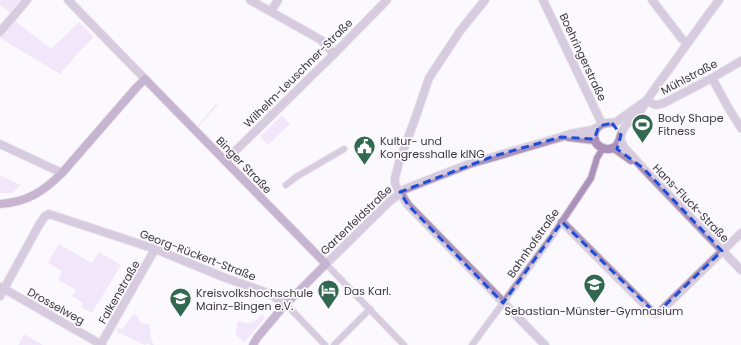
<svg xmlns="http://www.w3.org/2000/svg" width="741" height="345" viewBox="0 0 741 345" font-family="Poppins,sans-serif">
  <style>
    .green { fill: #e7cff5 }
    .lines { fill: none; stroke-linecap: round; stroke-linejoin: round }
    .pedestrian-casing { stroke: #d9d6db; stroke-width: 8 }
    .minor-casing { stroke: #d9d6db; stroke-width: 10 }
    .tertiary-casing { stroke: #d9d6db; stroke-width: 10 }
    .secondary-casing { stroke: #d9d6db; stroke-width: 10 }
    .pedestrian { stroke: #ac92bb; stroke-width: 6 }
    .minor { stroke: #ac92bb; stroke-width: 8 }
    .tertiary { stroke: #ac92bb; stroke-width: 8 }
    .secondary { stroke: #86609b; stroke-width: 8 }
    .marked { fill: none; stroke: #1d4ed8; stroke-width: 3; stroke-dasharray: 8 5; stroke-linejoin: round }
    .labels { text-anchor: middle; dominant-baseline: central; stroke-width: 3.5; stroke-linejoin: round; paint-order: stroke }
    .street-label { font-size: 11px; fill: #3c393e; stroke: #fcf9fe }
    .poi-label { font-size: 11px; fill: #3c393e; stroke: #fcf9fe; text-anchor: start }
  </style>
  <rect width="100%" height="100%" fill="#fcf9fe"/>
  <g class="green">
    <path d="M 0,0 L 24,0 L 12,14 L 0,5 Z"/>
    <path d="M 14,20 L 51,49 L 79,22 L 94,37 L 79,52 L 60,74 L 0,38 Z"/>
    <path d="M 216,104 L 218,105 L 199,126 L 198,125 Z"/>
    <path d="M 282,115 L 290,124 L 268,145 L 260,137 Z"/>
    <path d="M 0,175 L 21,185 L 12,193 L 0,193 Z"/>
    <path d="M 59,244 L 92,263 L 99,252 L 121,265 L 92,313 L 81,307 L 83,303 L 72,296 L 76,290 L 58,280 L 62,271 L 48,263 Z"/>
    <path d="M 134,314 L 138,316 L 140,323 L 149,324 L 151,339 L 154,345 L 150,345 L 149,343 L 145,345 L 117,332 L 117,327 L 122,329 Z"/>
    <path d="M 261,315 L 263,315 L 265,318 L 245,342 L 236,335 L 237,323 L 240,321 C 248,326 255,322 261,315 Z"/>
    <path d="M 24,334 L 43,345 L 18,345 Z"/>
  </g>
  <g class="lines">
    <defs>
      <g id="pedestrian">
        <path d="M 286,185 L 296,177 L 344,149"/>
        <path d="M 326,264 L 404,345"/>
        <path d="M 286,304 L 325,345"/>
        <path d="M 334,345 L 370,309"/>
        <path d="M 472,345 L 553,235 L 591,178 L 597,158 L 603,148"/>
      </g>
      <g id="minor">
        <path d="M 68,0 L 145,79"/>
        <path d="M 250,0 L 321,40 L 334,54"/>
        <path d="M 485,0 L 460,31 L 429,78 L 415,119 L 399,162 L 395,178 L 395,183 L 397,188 L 408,205 L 545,345"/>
        <path d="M 543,0 L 602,124"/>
        <path d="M 652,0 L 682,39 L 687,43"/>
        <path d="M 271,11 L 278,0"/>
        <path d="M 0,32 L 27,0"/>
        <path d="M 712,78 L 729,109 L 741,128"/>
        <path d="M 647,100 C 653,105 656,106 664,103 L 712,78 L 741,61"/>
        <path d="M 620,139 L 624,147 L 643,168 L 741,270"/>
        <path d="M 0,144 L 62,173"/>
        <path d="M 614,148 L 631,160"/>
        <path d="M 225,161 L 334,54 L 387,0"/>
        <path d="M 562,222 L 653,313 C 659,315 661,311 665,307 L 741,233"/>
        <path d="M 1,287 L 102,345"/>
        <path d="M 0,296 L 39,225 L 45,216 L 49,214 L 155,249 L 223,277 L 268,293 L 286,304"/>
        <path d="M 101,344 L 155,249"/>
      </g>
      <g id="tertiary">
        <path d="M 647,100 L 616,122 C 613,123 610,122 607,123 C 599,123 594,130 594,137 C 595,147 607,152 615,147 C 621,142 620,134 624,128 C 628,121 636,116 641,110 C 643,107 645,103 647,100 C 654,90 660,81 667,72 C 684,48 701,24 719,0"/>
        <path d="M 568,137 L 595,140"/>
        <path d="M 326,264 L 389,202 L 405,189 L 469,164 L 561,137 L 570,134 L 592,130 L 596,128"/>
      </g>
      <path id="secondary" d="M 0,204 C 27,202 43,192 62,173 L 136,88 L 145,79 L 326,264 L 283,307 L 257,338 L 253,345"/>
    </defs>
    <use href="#pedestrian" class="pedestrian-casing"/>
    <use href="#minor" class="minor-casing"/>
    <use href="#tertiary" class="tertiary-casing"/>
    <use href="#secondary" class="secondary-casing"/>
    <use href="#pedestrian" class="pedestrian"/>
    <use href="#minor" class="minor"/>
    <use href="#tertiary" class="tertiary"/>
    <use href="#secondary" class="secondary"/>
  </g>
  <path d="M0 0H741V345H0ZM 612,123 L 621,135 L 617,149 L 643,168 L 722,251 L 656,314 L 562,222 L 503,303 L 408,205 L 400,192 L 494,156 L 561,137 L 594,139 L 599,126 Z" fill="#fcf9fe" fill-opacity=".55" fill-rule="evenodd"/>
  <path class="marked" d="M 612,123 L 621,135 L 617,149 L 643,168 L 722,251 L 656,314 L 562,222 L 503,303 L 408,205 L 400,192 L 494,156 L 561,137 L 594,139 L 599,126 Z"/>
  <defs>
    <symbol id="stadium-pin" viewBox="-11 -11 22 30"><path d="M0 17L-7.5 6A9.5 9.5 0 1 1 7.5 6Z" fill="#316950" stroke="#fcf9fe"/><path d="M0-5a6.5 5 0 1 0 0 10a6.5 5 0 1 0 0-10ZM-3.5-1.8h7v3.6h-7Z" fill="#fff"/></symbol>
    <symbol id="civic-pin" viewBox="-11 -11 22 30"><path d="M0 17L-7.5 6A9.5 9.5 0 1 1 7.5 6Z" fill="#316950" stroke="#fcf9fe"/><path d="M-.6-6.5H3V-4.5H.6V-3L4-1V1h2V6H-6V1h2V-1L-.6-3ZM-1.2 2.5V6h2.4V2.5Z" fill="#fff"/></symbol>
    <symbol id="school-pin" viewBox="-11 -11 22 30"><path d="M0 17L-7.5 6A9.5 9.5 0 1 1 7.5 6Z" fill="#316950" stroke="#fcf9fe"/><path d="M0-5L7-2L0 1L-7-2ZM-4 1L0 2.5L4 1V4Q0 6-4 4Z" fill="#fff"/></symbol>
    <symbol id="hotel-pin" viewBox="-11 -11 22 30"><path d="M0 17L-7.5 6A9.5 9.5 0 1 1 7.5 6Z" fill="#316950" stroke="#fcf9fe"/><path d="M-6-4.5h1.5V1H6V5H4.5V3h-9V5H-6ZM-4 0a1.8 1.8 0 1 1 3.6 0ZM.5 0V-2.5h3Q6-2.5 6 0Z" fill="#fff"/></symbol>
    <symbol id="university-pin" viewBox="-11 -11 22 30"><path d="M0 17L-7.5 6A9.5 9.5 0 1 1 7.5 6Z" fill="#316950" stroke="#fcf9fe"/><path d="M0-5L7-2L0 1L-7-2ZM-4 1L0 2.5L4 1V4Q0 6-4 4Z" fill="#fff"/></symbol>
  </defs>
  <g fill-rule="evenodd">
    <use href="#stadium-pin" x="630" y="112" width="25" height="34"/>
    <use href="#civic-pin" x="352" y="134" width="25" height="34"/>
    <use href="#school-pin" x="582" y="272" width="25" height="34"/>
    <use href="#hotel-pin" x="316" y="278" width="25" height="34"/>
    <use href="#university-pin" x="168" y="286" width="25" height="34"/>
  </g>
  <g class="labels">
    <g class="street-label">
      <text transform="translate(583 57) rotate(65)">Boehringerstraße</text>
      <text transform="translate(298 73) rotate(-45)">Wilhelm-Leuschner-Straße</text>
      <text transform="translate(689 77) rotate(-28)">Mühlstraße</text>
      <text transform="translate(244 165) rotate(46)">Binger Straße</text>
      <text transform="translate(691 203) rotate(46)">Hans-Fluck-Straße</text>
      <text transform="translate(356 220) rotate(-44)">Gartenfeldstraße</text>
      <text transform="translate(533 243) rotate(-55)">Bahnhofstraße</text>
      <text transform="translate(198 255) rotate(21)">Georg-Rückert-Straße</text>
      <text transform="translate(119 292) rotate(-60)">Falkenstraße</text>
      <text transform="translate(56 306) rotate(29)">Drosselweg</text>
    </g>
    <g class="poi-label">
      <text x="658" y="118">Body Shape<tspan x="658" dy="13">Fitness</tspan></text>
      <text x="380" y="141">Kultur- und<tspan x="380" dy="13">Kongresshalle kING</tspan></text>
      <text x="344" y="291">Das Karl.</text>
      <text x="196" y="293">Kreisvolkshochschule<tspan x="196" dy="13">Mainz-Bingen e.V.</tspan></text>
      <text x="594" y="311" text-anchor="middle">Sebastian-Münster-Gymnasium</text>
    </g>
  </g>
</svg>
